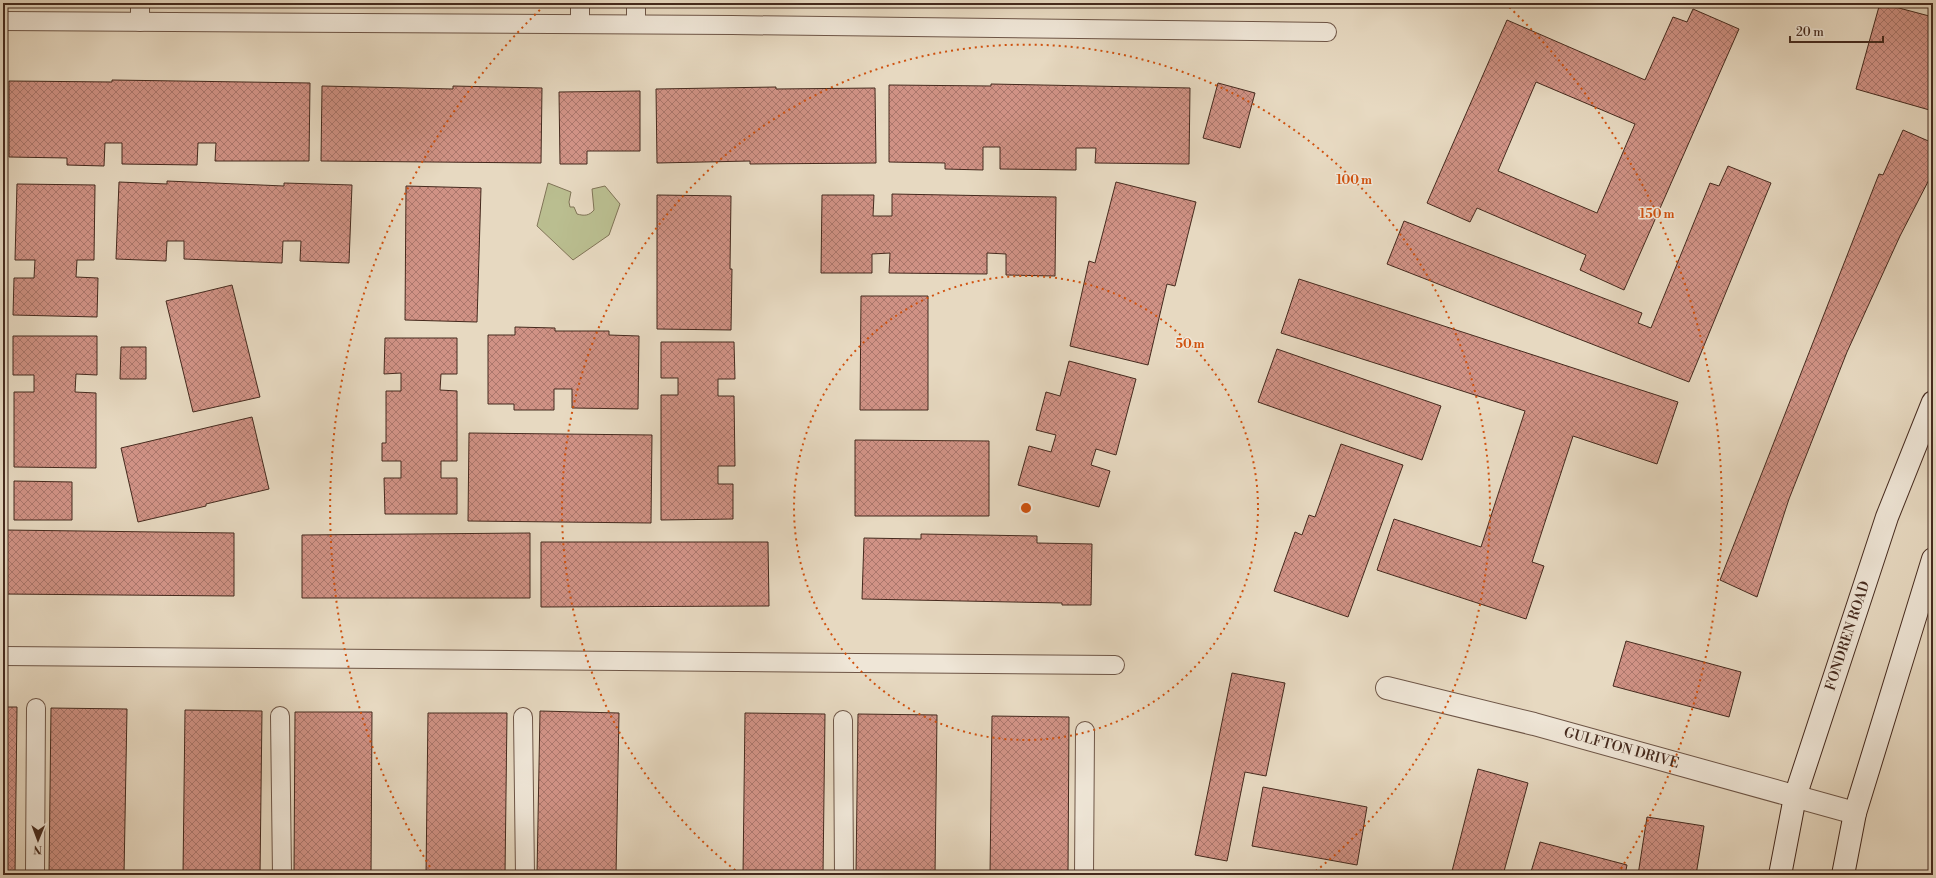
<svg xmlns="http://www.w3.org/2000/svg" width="1936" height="878" viewBox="0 0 1936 878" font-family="'Libre Bodoni',serif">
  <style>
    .grass { fill: #babe90; stroke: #807457 }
    .building { fill: url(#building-cross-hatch); stroke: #452a1e; fill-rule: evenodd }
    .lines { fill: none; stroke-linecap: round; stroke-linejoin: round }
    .lane-casing { stroke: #6e5647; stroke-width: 20 }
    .street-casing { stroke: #6e5647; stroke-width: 24 }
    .secondary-casing { stroke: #452a1e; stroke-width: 24 }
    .lane { stroke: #efe6d7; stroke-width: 18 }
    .street { stroke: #efe6d7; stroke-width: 22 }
    .secondary { stroke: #efe6d7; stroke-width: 22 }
    .ring { fill: none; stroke: #d0520f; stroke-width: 2; stroke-dasharray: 2 4 }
    .labels { text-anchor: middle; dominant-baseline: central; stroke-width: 3; stroke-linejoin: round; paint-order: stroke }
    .street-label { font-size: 14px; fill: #452a1e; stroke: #efe6d7 }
    .centre { fill: #d0520f; stroke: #efe6d7; stroke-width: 2 }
    .ring-label { font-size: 12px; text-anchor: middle; font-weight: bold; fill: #d0520f; stroke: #efe6d7; stroke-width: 3; stroke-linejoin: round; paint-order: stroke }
  </style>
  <defs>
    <pattern id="building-cross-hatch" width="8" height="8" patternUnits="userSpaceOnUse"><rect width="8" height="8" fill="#d09285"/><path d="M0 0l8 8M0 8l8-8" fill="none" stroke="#ab776c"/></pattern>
  </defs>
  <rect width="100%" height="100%" fill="#e7d9c1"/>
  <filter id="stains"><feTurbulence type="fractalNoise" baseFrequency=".005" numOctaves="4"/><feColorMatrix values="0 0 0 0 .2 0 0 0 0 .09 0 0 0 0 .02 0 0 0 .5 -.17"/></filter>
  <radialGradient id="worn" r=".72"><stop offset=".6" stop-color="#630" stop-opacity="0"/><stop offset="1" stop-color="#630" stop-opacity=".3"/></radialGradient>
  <path class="grass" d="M 548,183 L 571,192 L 569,202 L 570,207 L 574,207 L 577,214 C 584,216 589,216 594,210 L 592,189 L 605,186 L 620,204 L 609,235 L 573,260 L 537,226 Z"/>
  <g class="building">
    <path d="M 1880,3 L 1933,17 L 1933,111 L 1856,89 Z"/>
    <path d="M 1693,9 L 1739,29 L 1624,290 L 1580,270 L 1586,255 L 1477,208 L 1470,222 L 1427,203 L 1507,20 L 1645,80 L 1673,17 L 1687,22 ZM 1536,82 L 1635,124 L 1597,213 L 1498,171 Z"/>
    <path d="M 112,80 L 310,83 L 309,161 L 215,161 L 216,143 L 198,143 L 197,165 L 122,164 L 122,143 L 105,143 L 104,166 L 67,165 L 67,158 L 9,157 L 9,81 L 112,82 Z"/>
    <path d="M 1218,83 L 1255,93 L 1240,148 L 1203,138 Z"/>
    <path d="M 991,84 L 1190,88 L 1189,164 L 1095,163 L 1096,148 L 1076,148 L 1076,170 L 1000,169 L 1000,147 L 983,147 L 983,170 L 945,169 L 945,163 L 889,162 L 889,85 L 991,86 Z"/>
    <path d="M 322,86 L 453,89 L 453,86 L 542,88 L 541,163 L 321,161 Z"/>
    <path d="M 776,87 L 776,89 L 875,88 L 876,163 L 750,164 L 750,161 L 657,163 L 656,89 Z"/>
    <path d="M 640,91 L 640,151 L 587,151 L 587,164 L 560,164 L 559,92 Z"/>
    <path d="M 1903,130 L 1933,143 L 1933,172 L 1900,236 L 1847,352 L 1789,499 L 1757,597 L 1720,580 L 1879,174 L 1883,175 Z"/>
    <path d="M 1728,166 L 1771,183 L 1689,382 L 1387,264 L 1404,221 L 1642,313 L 1638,323 L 1651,328 L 1710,183 L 1719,186 Z"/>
    <path d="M 167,181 L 284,186 L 284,183 L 352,185 L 349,263 L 300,261 L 301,241 L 283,241 L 282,263 L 184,259 L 184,241 L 167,241 L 166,261 L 116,259 L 119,182 L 167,184 Z"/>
    <path d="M 1116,182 L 1196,202 L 1175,286 L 1167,284 L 1148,365 L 1070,346 L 1089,261 L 1095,263 Z"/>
    <path d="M 17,184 L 95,185 L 94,260 L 77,260 L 76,277 L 98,278 L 97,317 L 13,315 L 14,278 L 34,278 L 35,260 L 15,260 Z"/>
    <path d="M 406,186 L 481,188 L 477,322 L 405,320 Z"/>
    <path d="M 892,194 L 1056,197 L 1055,276 L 1006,275 L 1006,254 L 987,253 L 987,274 L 889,273 L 890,253 L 872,254 L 872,273 L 821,273 L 822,195 L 874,195 L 873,216 L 892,216 Z"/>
    <path d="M 657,195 L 731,196 L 730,269 L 732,269 L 731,330 L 657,329 Z"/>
    <path d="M 1299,279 L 1678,402 L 1657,464 L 1573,436 L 1532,562 L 1544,566 L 1526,619 L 1377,570 L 1394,519 L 1481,547 L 1525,411 L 1281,333 Z"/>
    <path d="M 232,285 L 260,397 L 193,412 L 166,301 Z"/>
    <path d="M 861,296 L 928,296 L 928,410 L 860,410 Z"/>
    <path d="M 515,327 L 555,328 L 555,331 L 609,331 L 609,335 L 639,336 L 638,409 L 572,408 L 572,389 L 554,389 L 554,410 L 514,410 L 514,404 L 488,404 L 488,335 L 515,335 Z"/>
    <path d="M 13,336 L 97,336 L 97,375 L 76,374 L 75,392 L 96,393 L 96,468 L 14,467 L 14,392 L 34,392 L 34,375 L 13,375 Z"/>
    <path d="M 385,338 L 457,338 L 457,374 L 441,374 L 440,390 L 457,391 L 457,461 L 441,461 L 441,478 L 457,478 L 457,514 L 385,514 L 384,478 L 401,478 L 401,461 L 382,461 L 382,443 L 386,443 L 386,391 L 401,391 L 401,373 L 384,374 Z"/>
    <path d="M 661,342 L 734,342 L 735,379 L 718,379 L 718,396 L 734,396 L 735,466 L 718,466 L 718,484 L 733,484 L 733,519 L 661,520 L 661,395 L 678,395 L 678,378 L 661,378 Z"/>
    <path d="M 121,347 L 146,347 L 146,379 L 120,379 Z"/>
    <path d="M 1277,349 L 1441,406 L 1422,460 L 1258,402 Z"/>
    <path d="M 1069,361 L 1136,379 L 1116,455 L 1096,449 L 1091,465 L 1110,471 L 1099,507 L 1018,485 L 1029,446 L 1051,452 L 1056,435 L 1036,430 L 1046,392 L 1060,396 Z"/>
    <path d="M 252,417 L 269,489 L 206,504 L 206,506 L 138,522 L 121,448 Z"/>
    <path d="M 469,433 L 652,435 L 651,523 L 468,521 Z"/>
    <path d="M 855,440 L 989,441 L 989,516 L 855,516 Z"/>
    <path d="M 1341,444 L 1403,465 L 1348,617 L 1274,591 L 1295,532 L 1302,535 L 1309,515 L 1315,517 Z"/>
    <path d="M 14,481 L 72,482 L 72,520 L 14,520 Z"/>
    <path d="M 5,530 L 234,533 L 234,596 L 4,594 Z"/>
    <path d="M 530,533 L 530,598 L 302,598 L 302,535 Z"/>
    <path d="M 921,534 L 1037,536 L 1037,543 L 1092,544 L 1091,605 L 1062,605 L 1062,603 L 862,599 L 864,538 L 921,539 Z"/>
    <path d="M 541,542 L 768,542 L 769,606 L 541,607 Z"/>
    <path d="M 1626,641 L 1741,672 L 1729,717 L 1613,686 Z"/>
    <path d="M 1232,673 L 1285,683 L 1266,776 L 1245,772 L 1227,861 L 1195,855 Z"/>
    <path d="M 3,707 L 17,707 L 15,875 L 3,875 Z"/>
    <path d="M 51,708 L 127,709 L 124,875 L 49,875 Z"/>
    <path d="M 185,710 L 262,711 L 260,875 L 183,875 Z"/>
    <path d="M 540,711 L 619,713 L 616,875 L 537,875 Z"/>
    <path d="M 295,712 L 372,712 L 371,875 L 294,875 Z"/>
    <path d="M 428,713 L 507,713 L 505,875 L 426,875 Z"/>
    <path d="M 745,713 L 825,714 L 823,875 L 743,875 Z"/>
    <path d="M 858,714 L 937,715 L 935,875 L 856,875 Z"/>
    <path d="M 992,716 L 1069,717 L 1068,875 L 990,875 Z"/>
    <path d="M 1478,769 L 1528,783 L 1503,875 L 1451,875 Z"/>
    <path d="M 1263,787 L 1367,807 L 1357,865 L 1252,846 Z"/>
    <path d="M 1647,817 L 1704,826 L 1696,875 L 1638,875 Z"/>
    <path d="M 1540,842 L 1627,865 L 1625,875 L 1530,875 Z"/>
  </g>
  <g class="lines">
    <defs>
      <g id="lane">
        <path d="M 140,3 L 140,22"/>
        <path d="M 580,3 L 580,24"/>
        <path d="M 636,3 L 636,24"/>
        <path d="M 3,21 L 732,25 L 1327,32"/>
        <path d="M 3,656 L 1115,665"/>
        <path d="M 280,716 L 282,875"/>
        <path d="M 523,717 L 525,875"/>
        <path d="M 843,720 L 844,875"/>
        <path d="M 35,875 L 36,708"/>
        <path d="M 1084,875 L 1085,731"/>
      </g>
      <g id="street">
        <path id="s1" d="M 1387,688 L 1534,724 L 1855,813"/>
      </g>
      <g id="secondary">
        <path id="s2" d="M 1780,875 L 1795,797 L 1887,517 L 1933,402"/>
        <path d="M 1843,875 L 1855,813 L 1933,559"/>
      </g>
    </defs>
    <use href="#lane" class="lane-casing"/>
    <use href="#street" class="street-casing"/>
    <use href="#secondary" class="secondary-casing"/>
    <use href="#lane" class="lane"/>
    <use href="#street" class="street"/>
    <use href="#secondary" class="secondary"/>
  </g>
  <g class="ring">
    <circle cx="1026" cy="508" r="232"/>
    <path d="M740 874A464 464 0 1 1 1312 874"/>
    <path d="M433 872A696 696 0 0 1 547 3M1505 3A696 696 0 0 1 1619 872"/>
  </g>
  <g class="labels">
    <g class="street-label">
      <text stroke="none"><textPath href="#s2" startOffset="249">FONDREN ROAD</textPath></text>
      <text stroke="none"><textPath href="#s1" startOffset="242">GULFTON DRIVE</textPath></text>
    </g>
  </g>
  <circle cx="1026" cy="508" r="6" class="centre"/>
  <g class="ring-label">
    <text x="1354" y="184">100 m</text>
    <text x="1657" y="218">150 m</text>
    <text x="1190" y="348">50 m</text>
  </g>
  <rect width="1936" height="878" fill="none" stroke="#e7d9c1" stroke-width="16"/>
  <rect x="4" y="4" width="1928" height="870" fill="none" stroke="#452a1e" stroke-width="2"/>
  <rect x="8" y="8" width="1920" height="862" fill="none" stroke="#452a1e"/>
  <g transform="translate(38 840) rotate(181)" stroke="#efe6d7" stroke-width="3" paint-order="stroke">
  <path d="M0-3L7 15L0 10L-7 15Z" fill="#452a1e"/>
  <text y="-6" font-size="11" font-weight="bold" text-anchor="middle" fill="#452a1e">N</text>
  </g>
  <path d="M1790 36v6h93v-6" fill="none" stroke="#452a1e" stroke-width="2"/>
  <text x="1796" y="36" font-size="12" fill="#452a1e" stroke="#efe6d7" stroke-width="3" paint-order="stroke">20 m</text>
  <rect width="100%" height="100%" filter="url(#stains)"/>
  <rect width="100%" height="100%" fill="url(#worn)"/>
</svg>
